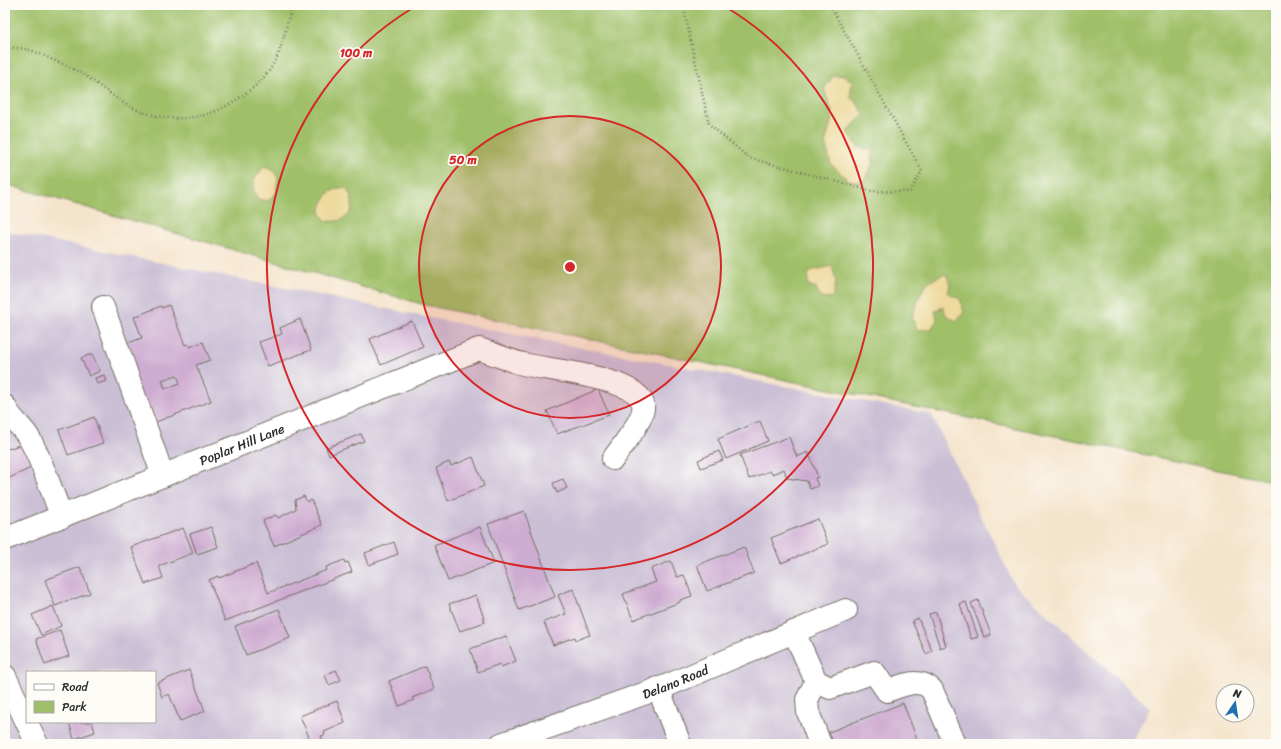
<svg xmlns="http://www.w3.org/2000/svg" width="1281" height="749" viewBox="0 0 1281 749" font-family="Sriracha,sans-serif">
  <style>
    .industrial { fill: #cbbfd5; fill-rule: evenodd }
    .green { fill: #9fbf68; stroke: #65754a }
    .sand { fill: #eeda9e; stroke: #8c8264 }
    .building { fill: #ceabd1; fill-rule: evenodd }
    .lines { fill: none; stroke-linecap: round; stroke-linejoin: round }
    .minor-casing { stroke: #726c63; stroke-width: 24 }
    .path { stroke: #726c63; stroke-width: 2.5; stroke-dasharray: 1 3; stroke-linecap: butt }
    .minor { stroke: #fff; stroke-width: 22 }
    .ring { fill: none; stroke: #d62828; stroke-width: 2 }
    .labels { text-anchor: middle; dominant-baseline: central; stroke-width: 3.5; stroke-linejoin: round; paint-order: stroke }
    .street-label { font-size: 13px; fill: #2b2b2b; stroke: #fdfcf7 }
    .centre { fill: #d62828; stroke: #fdfcf7; stroke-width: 2 }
    .ring-label { font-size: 12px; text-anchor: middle; font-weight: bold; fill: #d62828; stroke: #fdfcf7; stroke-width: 3.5; stroke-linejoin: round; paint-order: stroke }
  </style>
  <rect width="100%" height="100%" fill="#fdfcf7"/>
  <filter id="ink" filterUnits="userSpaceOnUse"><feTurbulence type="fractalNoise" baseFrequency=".025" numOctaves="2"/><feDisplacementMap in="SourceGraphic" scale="8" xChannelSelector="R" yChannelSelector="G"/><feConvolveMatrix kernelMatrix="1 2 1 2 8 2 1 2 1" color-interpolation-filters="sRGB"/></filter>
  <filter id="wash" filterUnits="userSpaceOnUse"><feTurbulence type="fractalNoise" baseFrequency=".012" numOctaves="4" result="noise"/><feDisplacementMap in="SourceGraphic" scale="16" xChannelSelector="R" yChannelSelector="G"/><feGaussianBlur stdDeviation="0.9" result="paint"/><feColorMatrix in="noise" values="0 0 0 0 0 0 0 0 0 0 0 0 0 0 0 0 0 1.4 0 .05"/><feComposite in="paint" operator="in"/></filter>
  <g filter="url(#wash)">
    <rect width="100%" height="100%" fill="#f5e4cc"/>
    <path class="industrial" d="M 5,231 L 495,331 L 931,414 L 1014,584 L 1150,708 L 1130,744 L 5,744 ZM 27,672 L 155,672 L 155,722 L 27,722 Z"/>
    <path class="green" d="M 5,5 L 1276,5 L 1276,482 L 425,305 L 5,184 Z"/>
    <g class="sand">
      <path d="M 845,75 L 852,83 L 850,97 L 857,103 L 864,115 L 847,131 L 858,147 L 871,150 L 873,163 L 864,181 L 849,181 L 831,164 L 825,143 L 832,119 L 832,111 L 824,89 L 833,76 Z"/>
      <path d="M 265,166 L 273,170 L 278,178 L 276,193 L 268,201 L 257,199 C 250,183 254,178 265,166 Z"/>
      <path d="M 345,187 C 360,206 350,224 326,221 L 320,212 C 325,196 327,190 345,187 Z"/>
      <path d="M 832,266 L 836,281 L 833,297 L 822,299 L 816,288 L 808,285 L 808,277 L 810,271 Z"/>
      <path d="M 946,274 L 950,284 L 948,293 L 960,299 L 964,312 L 956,321 L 946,315 L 943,307 L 935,311 L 937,320 L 931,329 L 918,330 L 912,319 C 920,296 921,281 946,274 Z"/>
    </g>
    <g id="blocks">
      <g class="building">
        <path d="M 169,305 L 185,345 L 188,344 L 189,347 L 203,342 L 210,360 L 196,365 L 211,401 L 148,425 L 125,344 L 142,338 L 134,317 L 161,306 L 162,308 ZM 177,375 L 180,383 L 165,389 L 162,380 Z"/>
        <path d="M 300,319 L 311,350 L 268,366 L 259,342 L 282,334 L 280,328 Z"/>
        <path d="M 412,321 L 423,347 L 381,365 L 370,339 Z"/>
        <path d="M 92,354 L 100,371 L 89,376 L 81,358 Z"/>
        <path d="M 104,375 L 107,381 L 97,384 L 95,378 Z"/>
        <path d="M 598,389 L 609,415 L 557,434 L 547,411 Z"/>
        <path d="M 94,417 L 103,443 L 68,455 L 59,430 Z"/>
        <path d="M 760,421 L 768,441 L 726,459 L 718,439 Z"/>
        <path d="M 361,434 L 364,441 L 329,455 L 326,448 Z"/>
        <path d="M 789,437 L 797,457 L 808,452 L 818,477 L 815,478 L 818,486 L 810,489 L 807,481 L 787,478 L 784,469 L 772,474 L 770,471 L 749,479 L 740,455 Z"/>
        <path d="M 22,444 L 31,468 L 5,480 L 5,450 Z"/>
        <path d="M 719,451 L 723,460 L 701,468 L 698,460 Z"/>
        <path d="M 473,457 L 484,486 L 448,501 L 436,468 L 449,462 L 451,466 Z"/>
        <path d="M 563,479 L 567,488 L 557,493 L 553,483 Z"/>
        <path d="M 304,496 L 307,502 L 311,500 L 322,525 L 274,546 L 263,521 L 276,515 L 278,518 L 296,509 L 295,500 Z"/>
        <path d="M 524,511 L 555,597 L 519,610 L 488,524 Z"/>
        <path d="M 818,519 L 828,544 L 781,563 L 771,538 Z"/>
        <path d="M 211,527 L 218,547 L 197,554 L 190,534 Z"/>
        <path d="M 480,527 L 494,563 L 448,581 L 434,545 Z"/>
        <path d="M 183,528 L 193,553 L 159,566 L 163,578 L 145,584 L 131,547 Z"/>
        <path d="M 394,542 L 398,554 L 369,565 L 365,553 Z"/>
        <path d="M 744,547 L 754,573 L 707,591 L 697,565 Z"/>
        <path d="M 344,560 L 345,563 L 348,562 L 352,572 L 225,621 L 209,580 L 218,576 L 219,578 L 256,563 L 268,593 L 327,570 L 326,567 Z"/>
        <path d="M 671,561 L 677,577 L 684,575 L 692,596 L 680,600 L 680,602 L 633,620 L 623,594 L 656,582 L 651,569 Z"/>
        <path d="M 80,567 L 90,593 L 55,606 L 45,580 Z"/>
        <path d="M 573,589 L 590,635 L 576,640 L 575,637 L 553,645 L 544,622 L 566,614 L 558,595 Z"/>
        <path d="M 476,595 L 485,622 L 460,631 L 449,604 Z"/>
        <path d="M 978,600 L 991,635 L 984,637 L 971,603 Z"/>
        <path d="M 966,602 L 978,637 L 971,639 L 960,604 Z"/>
        <path d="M 53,606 L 61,626 L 41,635 L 32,615 Z"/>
        <path d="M 279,609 L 290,638 L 246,655 L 235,626 Z"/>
        <path d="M 936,612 L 946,646 L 940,648 L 929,614 Z"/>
        <path d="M 918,618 L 932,651 L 926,654 L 912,621 Z"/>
        <path d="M 60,630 L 69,656 L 45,665 L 36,639 Z"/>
        <path d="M 506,636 L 516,661 L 501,667 L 500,664 L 478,672 L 470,649 Z"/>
        <path d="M 425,666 L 434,689 L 412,698 L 414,700 L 399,706 L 389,681 Z"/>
        <path d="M 189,670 L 205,711 L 180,721 L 169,694 L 162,697 L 157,683 Z"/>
        <path d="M 336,670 L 341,680 L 329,685 L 325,675 Z"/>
        <path d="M 337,701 L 345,723 L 324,732 L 325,735 L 321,736 L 324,744 L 312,744 L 300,716 Z"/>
        <path d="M 903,703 L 919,744 L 834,744 L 829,732 Z"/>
        <path d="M 69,722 L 92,722 L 95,732 L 74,739 Z"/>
      </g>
    </g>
  </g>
  <g filter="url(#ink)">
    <use href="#blocks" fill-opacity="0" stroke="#726c63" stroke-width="1"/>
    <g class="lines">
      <defs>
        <g id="minor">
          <path d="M 103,307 L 163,476"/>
          <path d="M 5,406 C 10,419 22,426 29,438 C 43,462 51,491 62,517"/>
          <path id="s1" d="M 5,539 L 479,349 C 494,354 508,360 523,364 C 547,370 637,377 643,404 C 646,418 621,447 613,459"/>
          <path d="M 794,632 L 816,681 L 830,688 L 874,672 L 887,691 C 902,685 920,677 932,690 L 955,744"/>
          <path d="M 5,676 L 37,744"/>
          <path d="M 816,681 L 807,700 L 808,712 L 820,744"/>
          <path d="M 658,688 L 680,744"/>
          <path id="s2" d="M 501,744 L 666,686 L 846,610"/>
        </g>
      </defs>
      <use href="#minor" class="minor-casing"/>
      <g class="path">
        <path d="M 683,5 L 709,124 L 749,158 L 872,191 L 910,192 L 922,171 L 830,5"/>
        <path d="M 5,49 C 21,45 37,52 51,59 C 61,63 72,68 81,73 C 96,82 109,94 124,103 C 155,122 196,124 228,105 C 277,76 279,57 292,5"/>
      </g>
      <use href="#minor" class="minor"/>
    </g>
  </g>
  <circle cx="570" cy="267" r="151" fill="#d62828" fill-opacity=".12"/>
  <g class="ring">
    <circle cx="570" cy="267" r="151"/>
    <path d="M724 6A303 303 0 1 1 416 6"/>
  </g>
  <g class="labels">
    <g class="street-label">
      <text stroke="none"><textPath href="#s1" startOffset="255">Poplar Hill Lane</textPath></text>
      <text stroke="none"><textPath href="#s2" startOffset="185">Delano Road</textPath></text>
    </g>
  </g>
  <circle cx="570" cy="267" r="6" class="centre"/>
  <g class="ring-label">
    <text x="356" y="57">100 m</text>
    <text x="463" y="164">50 m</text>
  </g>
  <rect width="1281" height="749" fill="none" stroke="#fdfcf7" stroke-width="20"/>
  <rect x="26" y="671" width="130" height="52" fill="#fdfcf7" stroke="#a9a8a5"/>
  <rect x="34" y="684" width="20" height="6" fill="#ffffff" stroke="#a9a8a5"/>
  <text x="62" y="691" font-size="12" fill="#2b2b2b">Road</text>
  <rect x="34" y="701" width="20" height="12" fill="#9fbf68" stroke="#a9a8a5"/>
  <text x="62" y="711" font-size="12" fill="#2b2b2b">Park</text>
  <g transform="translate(1235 703) rotate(13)"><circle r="19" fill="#fdfcf7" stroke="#a9a8a5"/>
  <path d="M0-3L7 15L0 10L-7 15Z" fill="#1f6fb2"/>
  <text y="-6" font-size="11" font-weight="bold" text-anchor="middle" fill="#2b2b2b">N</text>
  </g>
</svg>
